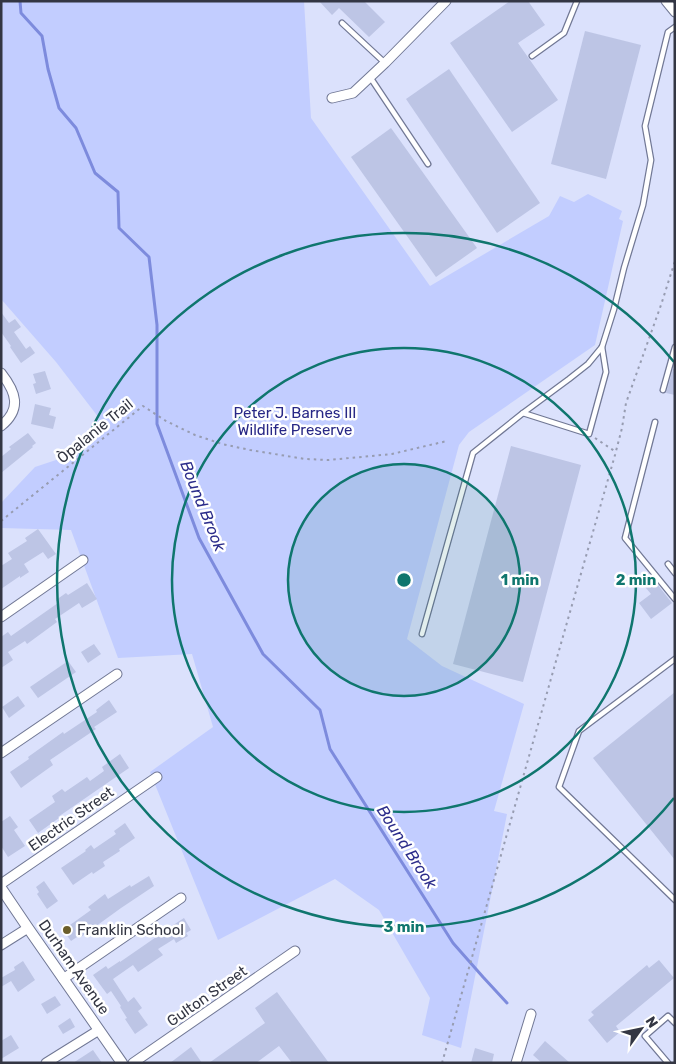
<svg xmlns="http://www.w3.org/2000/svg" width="676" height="1064" viewBox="0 0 676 1064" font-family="Rubik,sans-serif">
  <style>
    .green { fill: #c2cdff }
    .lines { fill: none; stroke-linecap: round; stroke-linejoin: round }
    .stream { stroke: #7d8bdd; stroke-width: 3 }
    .building { fill: #bdc5e5 }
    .service-casing { stroke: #717895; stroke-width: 7 }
    .minor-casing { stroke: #717895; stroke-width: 11 }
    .tertiary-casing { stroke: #717895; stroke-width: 12 }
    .path { stroke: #979cb1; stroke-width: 2; stroke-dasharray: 2.5 4; stroke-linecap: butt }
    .service { stroke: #fff; stroke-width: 4.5 }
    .minor { stroke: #fff; stroke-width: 9 }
    .tertiary { stroke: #fff; stroke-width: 10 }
    .ring { fill: none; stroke: #0f766e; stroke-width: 2.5 }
    .poi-dot { fill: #6b5e2b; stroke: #fff; stroke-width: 2 }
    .labels { text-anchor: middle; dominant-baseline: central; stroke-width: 5; stroke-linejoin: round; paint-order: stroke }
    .park-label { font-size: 15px; fill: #282886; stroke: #fff }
    .street-label { font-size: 15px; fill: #333643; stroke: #fff }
    .poi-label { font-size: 15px; fill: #333643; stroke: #fff; text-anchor: start }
    .water-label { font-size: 16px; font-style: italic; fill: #2c2d8b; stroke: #fff }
    .centre { fill: #0f766e; stroke: #fff; stroke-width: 2.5 }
    .ring-label { font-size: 15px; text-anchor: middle; font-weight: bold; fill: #0f766e; stroke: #fff; stroke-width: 5; stroke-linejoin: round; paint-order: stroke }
  </style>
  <rect width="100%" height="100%" fill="#dbe1fc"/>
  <path class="green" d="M 1,1 L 304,1 L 311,118 L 430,286 L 549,216 L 560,196 L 574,202 L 588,194 L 622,211 L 619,219 L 623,221 L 595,345 L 469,432 L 459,445 L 407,639 L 442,666 L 524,704 L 494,811 L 507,814 L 461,1048 L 422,1035 L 430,998 L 379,910 L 335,879 L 218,940 L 150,772 L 213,727 L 192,654 L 118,658 L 71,530 L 1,528 L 1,503 L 35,467 L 86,450 L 99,418 L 56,362 L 1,299 Z"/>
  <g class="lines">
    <path class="stream" d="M 20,1 L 21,13 L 42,36 L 48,69 L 59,108 L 76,128 L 95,173 L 118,192 L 119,228 L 149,257 L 157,325 L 157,424 L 199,538 L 263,654 L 320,710 L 330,749 L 453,943 L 483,977 L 507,1003"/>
  </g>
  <g class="building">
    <path d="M 319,1 L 364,1 L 385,22 L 369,37 L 339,8 L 332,15 Z"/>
    <path d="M 510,1 L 528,1 L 545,25 L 518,43 L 558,100 L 512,132 L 450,43 Z"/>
    <path d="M 585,31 L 641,45 L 606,179 L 551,164 Z"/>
    <path d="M 449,69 L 540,203 L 497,233 L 406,99 Z"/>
    <path d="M 391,128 L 477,248 L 436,277 L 351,157 Z"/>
    <path d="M 1,312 L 9,323 L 15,319 L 21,327 L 14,332 L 26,349 L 30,346 L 35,353 L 21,363 L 10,347 L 11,346 L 1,332 Z"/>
    <path d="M 673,369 L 675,369 L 675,395 L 666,393 Z"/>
    <path d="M 45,371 L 51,389 L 36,394 L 33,384 L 36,383 L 33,374 Z"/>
    <path d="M 35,404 L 51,408 L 49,415 L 56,417 L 53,429 L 31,424 Z"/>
    <path d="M 28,433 L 36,443 L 32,446 L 33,447 L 1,473 L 1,457 L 11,449 L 9,447 Z"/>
    <path d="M 511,446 L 581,465 L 523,682 L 453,664 Z"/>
    <path d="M 38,529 L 56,554 L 48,559 L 43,552 L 24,564 L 29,572 L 20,578 L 20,576 L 1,589 L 1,566 L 12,559 L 8,553 L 27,541 L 25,538 Z"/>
    <path d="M 650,575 L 672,603 L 651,619 L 639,603 L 651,594 L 641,582 Z"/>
    <path d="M 87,583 L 97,599 L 82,608 L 79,603 L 55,619 L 57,622 L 27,644 L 25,641 L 8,652 L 13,660 L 1,668 L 1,637 L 8,632 L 11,636 L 58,603 L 56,600 L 66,593 L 68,595 Z"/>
    <path d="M 94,644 L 101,654 L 88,663 L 81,652 Z"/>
    <path d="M 68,661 L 76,672 L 38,698 L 30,687 Z"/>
    <path d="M 675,692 L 675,860 L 593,758 Z"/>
    <path d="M 18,696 L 25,706 L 9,718 L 2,707 Z"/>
    <path d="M 109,700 L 117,712 L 94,727 L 96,729 L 50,760 L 53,765 L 21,788 L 10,772 L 29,759 L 28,757 L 63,732 L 64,734 L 97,712 L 96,710 Z"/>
    <path d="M 120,754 L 129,768 L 58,817 L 59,818 L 38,833 L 29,820 L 55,802 L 52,796 L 62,789 L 65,792 L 87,777 L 90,781 L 104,771 L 102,767 Z"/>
    <path d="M 10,816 L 18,827 L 14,830 L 25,846 L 8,857 L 1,846 L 1,822 Z"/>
    <path d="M 125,823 L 135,838 L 119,849 L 120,851 L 103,862 L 105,866 L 93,874 L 92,872 L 73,885 L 61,868 L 86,851 L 85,850 L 91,845 L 94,849 L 116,834 L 114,831 Z"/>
    <path d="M 149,876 L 154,886 L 121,908 L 81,937 L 80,935 L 71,941 L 63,930 L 91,910 L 88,907 L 105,894 L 108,899 L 130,885 L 131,887 Z"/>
    <path d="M 44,881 L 58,901 L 47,909 L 37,894 L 39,892 L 36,887 Z"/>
    <path d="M 184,918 L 191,930 L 186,933 L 188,936 L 176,943 L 174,939 L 158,949 L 163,955 L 138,972 L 133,965 L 113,979 L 128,1002 L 134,997 L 142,1008 L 138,1011 L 148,1025 L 135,1034 L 125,1019 L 127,1018 L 120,1007 L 121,1006 L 111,991 L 107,994 L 93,975 L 106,966 L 108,969 L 120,961 L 120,962 L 162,933 L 161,933 Z"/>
    <path d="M 659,960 L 674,978 L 616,1026 L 620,1032 L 607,1043 L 588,1020 L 594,1015 L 591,1012 L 647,965 L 649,968 Z"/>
    <path d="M 23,961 L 35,980 L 18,992 L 11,981 L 1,987 L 1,978 L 15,970 L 14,967 Z"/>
    <path d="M 277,992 L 329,1063 L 292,1063 L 279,1046 L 256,1063 L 209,1063 L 265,1023 L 255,1008 Z"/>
    <path d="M 55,996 L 61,1005 L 47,1014 L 41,1004 Z"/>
    <path d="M 70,1018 L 75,1027 L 63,1034 L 58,1026 Z"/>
    <path d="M 11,1035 L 19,1048 L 1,1059 L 1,1041 Z"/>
    <path d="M 545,1041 L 570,1063 L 542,1063 L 533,1055 Z"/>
    <path d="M 191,1047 L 202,1063 L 170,1063 Z"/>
    <path d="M 475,1048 L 494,1054 L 492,1063 L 471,1063 Z"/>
    <path d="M 93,1050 L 102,1063 L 73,1063 Z"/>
  </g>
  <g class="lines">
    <defs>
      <g id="service">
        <path d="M 342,23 L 385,63"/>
        <path d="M 532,56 L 564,33 L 577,1"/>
        <path d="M 370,77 L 428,164"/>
        <path d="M 663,390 L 675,347"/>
        <path d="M 523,413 L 569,379 L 588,364 L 602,347 L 614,309 L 624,268 L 643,205 L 651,160 L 645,126 L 668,32 L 675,27"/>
        <path d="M 655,422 L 625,538 L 675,599"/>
        <path d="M 668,564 L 675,573"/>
        <path d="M 422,634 L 473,453 L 523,413 L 589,434 L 606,372 L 602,347"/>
        <path d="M 675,659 L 579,731 L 559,787 L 675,900"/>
        <path d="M 668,1063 L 645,1036 L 668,1016 L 675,1023"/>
      </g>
      <g id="minor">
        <path d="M 666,1 L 675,12"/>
        <path d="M 332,98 L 353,93 L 385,63 L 446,1"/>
        <path d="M 1,373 C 16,392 22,409 1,426"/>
        <path d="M 1,617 L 83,560"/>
        <path d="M 1,753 L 117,674"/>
        <path d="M 1,884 L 157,777"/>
        <path d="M 1,945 L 28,928"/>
        <path d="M 63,979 L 181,898"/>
        <path d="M 46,1063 L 99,1030"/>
        <path d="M 133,1063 L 295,951"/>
        <path d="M 516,1063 L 531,1014"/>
      </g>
      <path id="tertiary" d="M 1,888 L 28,928 L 122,1063"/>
    </defs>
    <use href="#service" class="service-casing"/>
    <use href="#minor" class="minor-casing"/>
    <use href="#tertiary" class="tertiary-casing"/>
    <g class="path">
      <path d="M 595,438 L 616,452"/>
      <path d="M 1,521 L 143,406 L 166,421 L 195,435 L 222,444 L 250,450 L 305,459 L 329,460 L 392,454 L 447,441"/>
      <path d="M 442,1063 L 560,647 L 615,455 L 622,428 L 626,403 L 661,305 L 675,261"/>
    </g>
    <use href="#service" class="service"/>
    <use href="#minor" class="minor"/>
    <use href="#tertiary" class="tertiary"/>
  </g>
  <circle cx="404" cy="580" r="116" fill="#0f766e" fill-opacity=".12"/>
  <g class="ring">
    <circle cx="404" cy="580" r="116"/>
    <circle cx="404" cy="580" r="232"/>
    <path d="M674 798A347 347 0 1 1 674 362"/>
  </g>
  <circle class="poi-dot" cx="67" cy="930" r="5"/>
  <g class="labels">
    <g class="park-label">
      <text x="295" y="413">Peter J. Barnes III<tspan x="295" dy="17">Wildlife Preserve</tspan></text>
    </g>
    <g class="street-label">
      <text transform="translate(95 431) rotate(-39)">Òpalanie Trail</text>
      <text transform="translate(71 819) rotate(-35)">Electric Street</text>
      <text transform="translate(74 967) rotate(55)">Durham Avenue</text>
      <text transform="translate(207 996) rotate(-35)">Gulton Street</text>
    </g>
    <g class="poi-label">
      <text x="77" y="930">Franklin School</text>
    </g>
    <g class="water-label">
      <text transform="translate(203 506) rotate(68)">Bound Brook</text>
      <text transform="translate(407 847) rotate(57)">Bound Brook</text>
    </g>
  </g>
  <circle cx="404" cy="580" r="8" class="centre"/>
  <g class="ring-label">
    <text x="520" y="585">1 min</text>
    <text x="636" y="585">2 min</text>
    <text x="404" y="932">3 min</text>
  </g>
  <rect width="676" height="1064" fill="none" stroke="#333643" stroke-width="5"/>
  <g transform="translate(641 1029) rotate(57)" stroke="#ffffff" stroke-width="4" paint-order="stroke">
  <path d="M0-4L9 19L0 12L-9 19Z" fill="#333643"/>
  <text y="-8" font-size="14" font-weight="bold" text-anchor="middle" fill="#333643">N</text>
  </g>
</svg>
